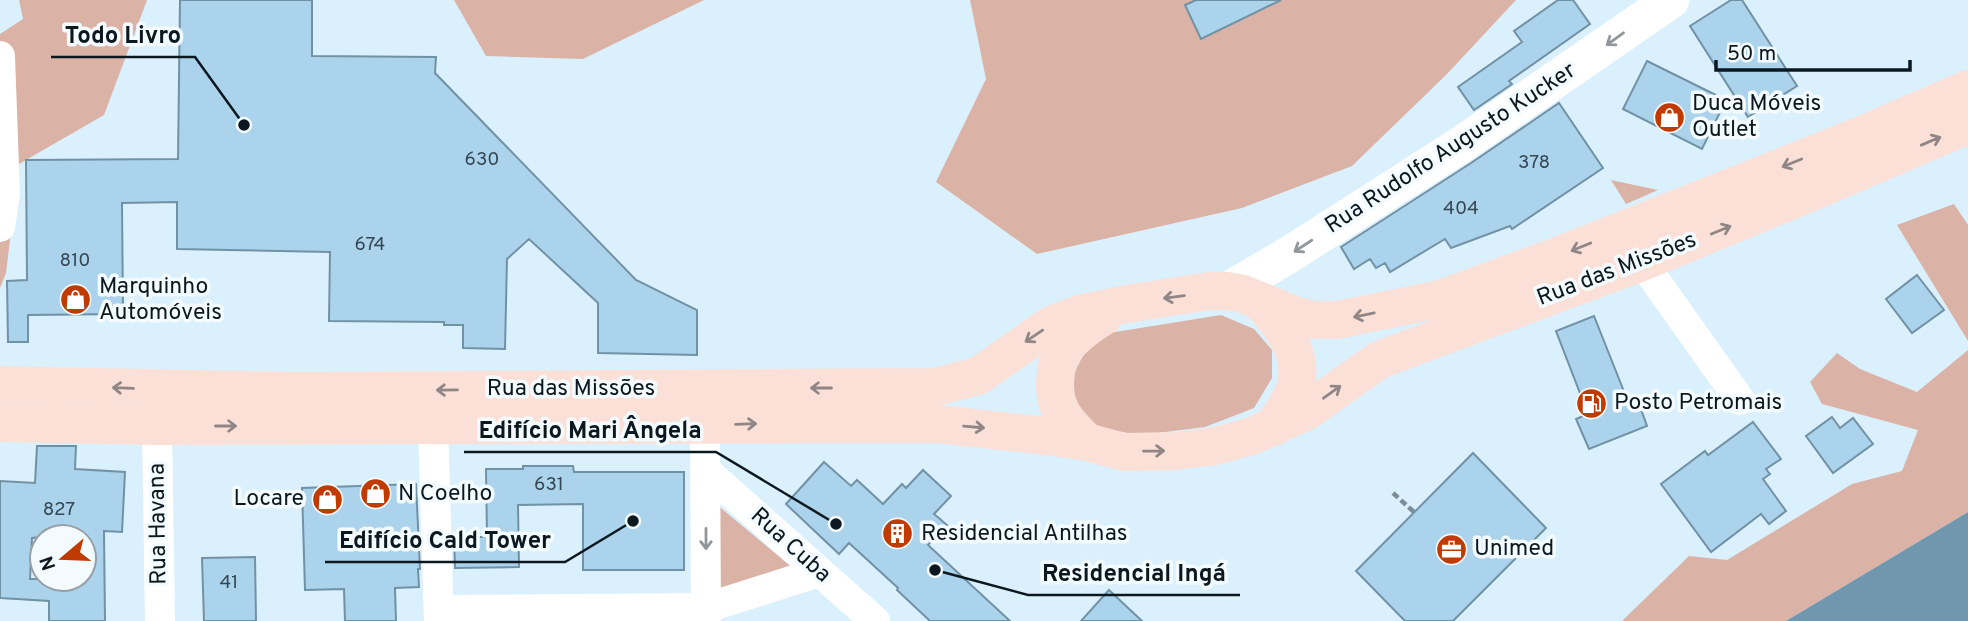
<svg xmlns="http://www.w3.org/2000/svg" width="1968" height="621" viewBox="0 0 1968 621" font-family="Overpass,sans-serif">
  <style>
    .green { fill: #dab2a6 }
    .water { fill: #7197ae }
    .building { fill: #acd3ec; stroke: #7191a5; stroke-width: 2; fill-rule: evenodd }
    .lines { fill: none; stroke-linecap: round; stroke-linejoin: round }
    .path { stroke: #7c8d97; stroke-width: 4.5; stroke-dasharray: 7 3.5; stroke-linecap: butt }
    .minor { stroke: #fff; stroke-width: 30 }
    .tertiary { stroke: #fff; stroke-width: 37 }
    .primary { stroke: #fbe0d8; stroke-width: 38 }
    .oneway { stroke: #92979b }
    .oneway2 { stroke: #8f8685 }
    .labels { text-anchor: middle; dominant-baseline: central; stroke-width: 7; stroke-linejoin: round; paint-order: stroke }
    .number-label { font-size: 19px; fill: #344753 }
    .poi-label { font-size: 23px; fill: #0c1820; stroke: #f4fbff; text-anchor: start }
    .street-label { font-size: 23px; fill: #0c1820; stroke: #f4fbff }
    .leader { fill: none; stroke: #0c1820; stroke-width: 2.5 }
    .callout-dot { fill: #0c1820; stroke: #f4fbff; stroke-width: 2.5 }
    .callout-label { font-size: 24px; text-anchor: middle; font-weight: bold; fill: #0c1820; stroke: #f4fbff; stroke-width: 7; stroke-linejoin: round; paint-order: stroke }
  </style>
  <rect width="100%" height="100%" fill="#dbf0fd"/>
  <g class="green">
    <path d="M 19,0 L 147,0 L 104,115 L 19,164 L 6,273 L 0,288 L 0,34 L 23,19 Z"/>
    <path d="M 454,0 L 704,0 L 583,59 L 486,56 Z"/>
    <path d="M 970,0 L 1516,0 L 1447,74 L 1352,166 L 1242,208 L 1037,254 L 936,182 L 986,79 Z"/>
    <path d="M 1611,180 L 1658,190 L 1626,204 Z"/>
    <path d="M 1954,204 L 1968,225 L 1968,341 L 1897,225 Z"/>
    <path d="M 1221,315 L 1254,329 L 1272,350 L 1272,378 L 1254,408 L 1205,427 L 1141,435 L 1102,429 L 1084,417 L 1073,397 L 1073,375 L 1086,350 L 1109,333 Z"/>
    <path d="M 1968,350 L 1968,512 L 1786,621 L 1622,621 L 1689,556 L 1727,560 L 1852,484 L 1902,471 L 1918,430 L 1822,404 L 1810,382 L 1837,353 L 1860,369 L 1917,392 Z"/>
    <path d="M 716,504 L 794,569 L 713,593 Z"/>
  </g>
  <path class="water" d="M 1968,512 L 1968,621 L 1786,621 Z"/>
  <g class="building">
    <path d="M 180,0 L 312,0 L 312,56 L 436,57 L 435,73 L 636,280 L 697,310 L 697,355 L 598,353 L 598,303 L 529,239 L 507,259 L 505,349 L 463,348 L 463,325 L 444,325 L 444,322 L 329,321 L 330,252 L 177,249 L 177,202 L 122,203 L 123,314 L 28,315 L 28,342 L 8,342 L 7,281 L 27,280 L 26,160 L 178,159 Z"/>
    <path d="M 1196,0 L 1281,0 L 1201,39 L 1185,5 Z"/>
    <path d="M 1558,0 L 1573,0 L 1590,24 L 1509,81 L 1512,84 L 1474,110 L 1458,87 L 1522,42 L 1514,31 Z"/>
    <path d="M 1731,0 L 1742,0 L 1797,86 L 1748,117 L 1690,26 Z"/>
    <path d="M 1647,61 L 1726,100 L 1702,149 L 1623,109 Z"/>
    <path d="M 1559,103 L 1603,168 L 1512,229 L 1510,226 L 1451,248 L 1445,239 L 1390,272 L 1385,263 L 1376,268 L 1370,259 L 1354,269 L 1341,247 L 1471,163 Z"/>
    <path d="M 1917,275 L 1944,310 L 1912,333 L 1886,299 Z"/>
    <path d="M 1594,316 L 1627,399 L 1636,395 L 1647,426 L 1589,449 L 1576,419 L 1588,414 L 1556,331 Z"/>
    <path d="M 1832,417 L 1840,428 L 1853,418 L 1873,444 L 1833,473 L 1806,436 Z"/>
    <path d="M 1753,422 L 1781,459 L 1766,469 L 1770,474 L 1763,479 L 1786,511 L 1769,524 L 1761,514 L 1711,552 L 1661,484 L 1705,451 L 1708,455 Z"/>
    <path d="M 37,446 L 76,446 L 75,469 L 125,472 L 122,532 L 104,531 L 105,621 L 49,621 L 49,601 L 0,598 L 0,481 L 35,483 ZM 42,537 L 84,537 L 84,579 L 30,579 L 32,538 Z"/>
    <path d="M 1473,453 L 1546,528 L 1453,621 L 1405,621 L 1356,571 Z"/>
    <path d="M 824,462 L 851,486 L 857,480 L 883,504 L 902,484 L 906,488 L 923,470 L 951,496 L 934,514 L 947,525 L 928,545 L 1010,621 L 930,621 L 897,590 L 898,588 L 849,543 L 839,554 L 786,504 Z"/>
    <path d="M 523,466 L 573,466 L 574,472 L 684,472 L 684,570 L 583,570 L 583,504 L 518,505 L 519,567 L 455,568 L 454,537 L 487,537 L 486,469 L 523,469 Z"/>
    <path d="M 416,484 L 420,569 L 418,569 L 419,587 L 395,588 L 396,621 L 345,621 L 344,589 L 305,590 L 302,488 Z"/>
    <path d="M 255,557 L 256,621 L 204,621 L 202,558 Z"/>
    <path d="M 1109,590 L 1142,621 L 1081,621 Z"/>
  </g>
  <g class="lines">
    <path class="path" d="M 1393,493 L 1414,512"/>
    <g class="minor">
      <path d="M 0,56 L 5,194 L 0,227"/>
      <path d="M 1642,262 L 1740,400"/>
      <path d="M 705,425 L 706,621"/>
      <path d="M 157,426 L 160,621"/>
      <path d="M 433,426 L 439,621"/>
      <path d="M 705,470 L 875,621"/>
      <path d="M 439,610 L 706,608 L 819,572"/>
    </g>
    <path class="tertiary" d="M 1227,291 L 1287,256 L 1459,146 L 1671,0"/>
    <g class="primary">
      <path d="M 1261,302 C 1281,324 1303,351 1296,384 C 1293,399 1281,414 1273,427"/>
      <path d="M 0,385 L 297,391 L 935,387 L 978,376 L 1051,325 L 1082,313 L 1121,305 L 1209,291 L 1227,291 L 1243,294 L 1297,316 L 1314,320 L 1337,320 L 1440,299 L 1555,257 L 1857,137 L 1968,89"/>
      <path d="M 0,423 L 157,426 L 938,424 L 1047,436 L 1087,442 L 1124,452 L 1176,451 L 1215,446 L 1252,436 L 1307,411 L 1379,360 L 1642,262 L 1812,192 L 1968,125"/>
      <path d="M 1087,442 C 1064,420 1051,406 1056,372 C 1057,364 1061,353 1066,347 C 1076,334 1091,324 1104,316"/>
    </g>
  </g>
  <defs><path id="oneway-shaft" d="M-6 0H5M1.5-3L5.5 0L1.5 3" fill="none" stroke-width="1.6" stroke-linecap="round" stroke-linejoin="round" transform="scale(1.75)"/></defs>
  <g class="oneway">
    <use href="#oneway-shaft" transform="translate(1615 39) rotate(144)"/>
    <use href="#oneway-shaft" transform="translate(1303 246) rotate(147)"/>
    <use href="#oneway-shaft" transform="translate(706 539) rotate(90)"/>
  </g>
  <g class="oneway2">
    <use href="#oneway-shaft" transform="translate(1931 141) rotate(-23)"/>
    <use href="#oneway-shaft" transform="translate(1792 163) rotate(158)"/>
    <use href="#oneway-shaft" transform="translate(1721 230) rotate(-22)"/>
    <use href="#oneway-shaft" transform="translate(1581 247) rotate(158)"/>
    <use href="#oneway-shaft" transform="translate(1174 297) rotate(172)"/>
    <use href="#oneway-shaft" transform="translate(1364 315) rotate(168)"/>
    <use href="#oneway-shaft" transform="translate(1034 336) rotate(146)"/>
    <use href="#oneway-shaft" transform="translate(123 388) rotate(-178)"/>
    <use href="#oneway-shaft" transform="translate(821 388) rotate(180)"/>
    <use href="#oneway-shaft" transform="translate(447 390) rotate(179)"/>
    <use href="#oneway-shaft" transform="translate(1332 392) rotate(-36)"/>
    <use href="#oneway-shaft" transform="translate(746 424) rotate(-2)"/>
    <use href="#oneway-shaft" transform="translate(226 426)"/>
    <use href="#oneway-shaft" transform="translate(974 427) rotate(5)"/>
    <use href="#oneway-shaft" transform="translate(1154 451) rotate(-1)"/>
  </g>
  <defs>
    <symbol id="shop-disc" viewBox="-11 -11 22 22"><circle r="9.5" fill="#c13a00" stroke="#f4fbff"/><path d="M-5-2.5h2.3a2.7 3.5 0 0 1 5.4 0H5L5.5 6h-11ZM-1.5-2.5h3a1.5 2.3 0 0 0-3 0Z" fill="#fff"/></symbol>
    <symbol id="fuel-disc" viewBox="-11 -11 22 22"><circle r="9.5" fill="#c13a00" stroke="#f4fbff"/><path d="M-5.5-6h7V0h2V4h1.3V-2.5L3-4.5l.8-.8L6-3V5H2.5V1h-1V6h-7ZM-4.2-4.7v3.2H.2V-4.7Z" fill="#fff"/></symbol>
    <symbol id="building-disc" viewBox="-11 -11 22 22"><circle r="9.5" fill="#c13a00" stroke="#f4fbff"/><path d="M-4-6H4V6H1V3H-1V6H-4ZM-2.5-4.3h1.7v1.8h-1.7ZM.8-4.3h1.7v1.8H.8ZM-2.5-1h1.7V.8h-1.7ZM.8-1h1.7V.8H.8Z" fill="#fff"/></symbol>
    <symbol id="office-disc" viewBox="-11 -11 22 22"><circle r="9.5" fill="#c13a00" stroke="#f4fbff"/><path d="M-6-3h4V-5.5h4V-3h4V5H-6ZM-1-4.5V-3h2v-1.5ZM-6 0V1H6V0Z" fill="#fff"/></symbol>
  </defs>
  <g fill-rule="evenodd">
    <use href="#shop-disc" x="1652" y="100" width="35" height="35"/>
    <use href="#shop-disc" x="58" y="282" width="35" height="35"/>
    <use href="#fuel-disc" x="1574" y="386" width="35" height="35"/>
    <use href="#shop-disc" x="358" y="476" width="35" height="35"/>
    <use href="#shop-disc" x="310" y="482" width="35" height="35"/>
    <use href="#building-disc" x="880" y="516" width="35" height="35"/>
    <use href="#office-disc" x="1434" y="532" width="35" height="35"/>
  </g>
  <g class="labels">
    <g class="number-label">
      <text x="482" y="160">630</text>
      <text x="1534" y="163">378</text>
      <text x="1461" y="209">404</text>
      <text x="370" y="245">674</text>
      <text x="75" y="261">810</text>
      <text x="549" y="485">631</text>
      <text x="59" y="510">827</text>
      <text x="229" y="583">41</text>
    </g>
    <g class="poi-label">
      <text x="1692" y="104">Duca Móveis<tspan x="1692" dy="26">Outlet</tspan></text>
      <text x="99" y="287">Marquinho<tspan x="99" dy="26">Automóveis</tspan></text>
      <text x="1614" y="403">Posto Petromais</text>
      <text x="398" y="494">N Coelho</text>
      <text x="304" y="499" text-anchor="end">Locare</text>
      <text x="921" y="534">Residencial Antilhas</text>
      <text x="1474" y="549">Unimed</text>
    </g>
    <g class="street-label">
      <text transform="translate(1451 149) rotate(-33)">Rua Rudolfo Augusto Kucker</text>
      <text transform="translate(1617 270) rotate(-21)">Rua das Missões</text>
      <text x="571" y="389">Rua das Missões</text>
      <text transform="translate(159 524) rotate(-91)">Rua Havana</text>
      <text transform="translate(790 546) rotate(42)">Rua Cuba</text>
    </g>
  </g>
  <path class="leader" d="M244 125L195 57H51M836 524L716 452H464M633 521L565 562H325M935 570L1028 595H1240"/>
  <g class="callout-dot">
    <circle cx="244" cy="125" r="7"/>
    <circle cx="836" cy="524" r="7"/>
    <circle cx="633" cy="521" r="7"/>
    <circle cx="935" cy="570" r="7"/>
  </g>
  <g class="callout-label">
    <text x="123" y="43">Todo Livro</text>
    <text x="590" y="438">Edifício Mari Ângela</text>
    <text x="445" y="548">Edifício Cald Tower</text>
    <text x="1134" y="581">Residencial Ingá</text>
  </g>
  <g transform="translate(63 558) rotate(251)"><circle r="33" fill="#f4fbff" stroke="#97a0a6" stroke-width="2"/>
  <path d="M0-5L12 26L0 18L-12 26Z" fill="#c13a00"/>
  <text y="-10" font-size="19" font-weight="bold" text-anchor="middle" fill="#0c1820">N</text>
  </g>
  <path d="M1716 60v10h194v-10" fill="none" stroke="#0c1820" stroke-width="3.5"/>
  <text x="1727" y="60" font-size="21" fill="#0c1820" stroke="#f4fbff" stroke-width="5" paint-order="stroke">50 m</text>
</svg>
